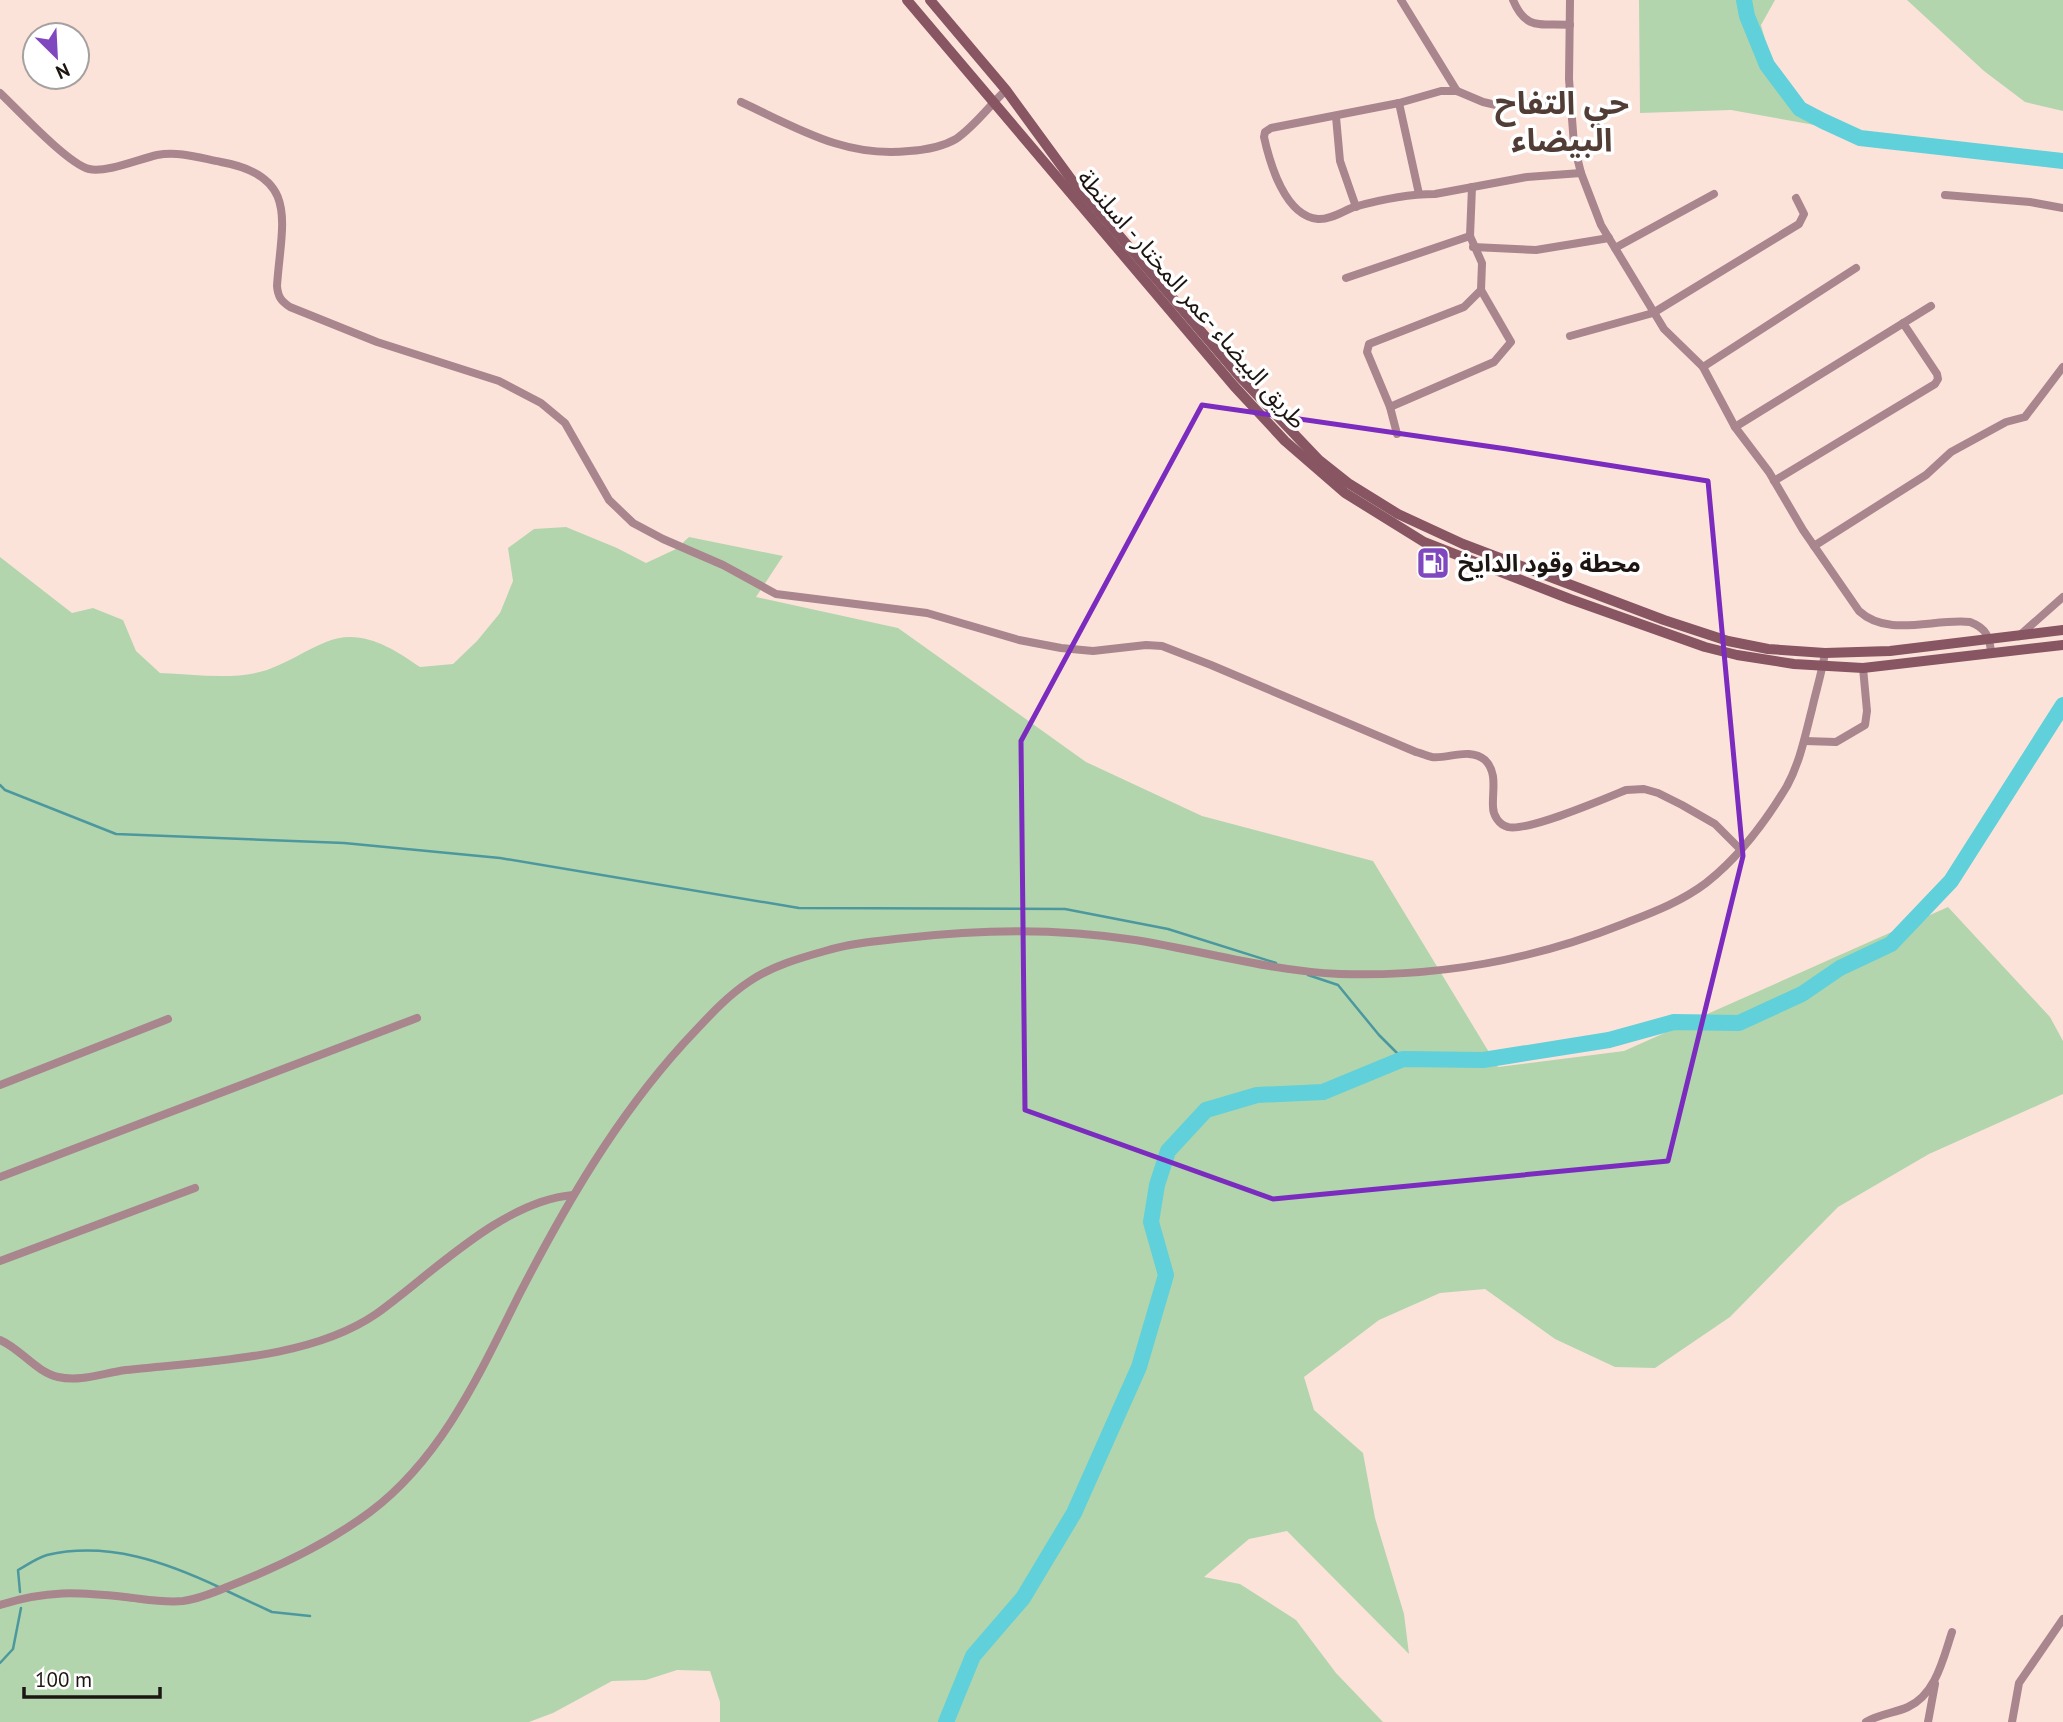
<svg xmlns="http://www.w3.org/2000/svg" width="2063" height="1722" viewBox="0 0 2063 1722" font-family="'PT Sans','Noto Sans Arabic',sans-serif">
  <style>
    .green { fill: #b2d5ad }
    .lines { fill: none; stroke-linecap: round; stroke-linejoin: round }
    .stream { stroke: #4c989e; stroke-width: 2.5 }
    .river { stroke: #60d0da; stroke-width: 16 }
    .minor { stroke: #a9858e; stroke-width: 8 }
    .secondary { stroke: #885563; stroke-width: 10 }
    .marked { fill: none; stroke: #7b2cbf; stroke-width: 5; stroke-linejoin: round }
    .labels { text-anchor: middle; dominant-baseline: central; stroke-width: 7; stroke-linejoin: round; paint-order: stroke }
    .street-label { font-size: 24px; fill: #1d1512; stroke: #fff }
    .poi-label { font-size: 24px; font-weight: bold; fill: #1d1512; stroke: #fff; text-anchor: start }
    .district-label { font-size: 32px; font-weight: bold; fill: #513d36; stroke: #fff }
  </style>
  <rect width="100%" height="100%" fill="#fce3da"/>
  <g class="green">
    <path d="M 1639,0 L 1775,0 L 1761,25 L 1770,57 L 1786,85 L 1826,127 L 1731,110 L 1640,113 Z"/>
    <path d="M 1907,0 L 2063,0 L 2063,111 L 2025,102 L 1984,71 Z"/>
    <path d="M 566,527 L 617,548 L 646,563 L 676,549 L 689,537 L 783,556 L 756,597 L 898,628 L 1086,762 L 1202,816 L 1373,861 L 1498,1067 L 1624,1051 L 1948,907 L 2050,1017 L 2063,1041 L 2063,1094 L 1929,1154 L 1838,1207 L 1730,1317 L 1655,1368 L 1615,1367 L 1555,1339 L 1485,1289 L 1440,1293 L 1379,1320 L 1304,1377 L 1314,1410 L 1363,1453 L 1375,1518 L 1404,1614 L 1409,1654 L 1287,1531 L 1249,1539 L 1204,1577 L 1240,1584 L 1296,1620 L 1336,1673 L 1383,1722 L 720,1722 L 720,1702 L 710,1671 L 677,1670 L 646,1680 L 612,1681 L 553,1713 L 529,1722 L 0,1722 L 0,557 L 72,613 L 93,608 L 123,620 L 136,651 L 160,673 C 194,674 233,681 267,670 C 287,663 306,650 326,642 C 360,627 393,648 420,667 L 453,664 L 477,641 L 500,613 L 513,581 L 508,548 L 534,529 Z"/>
  </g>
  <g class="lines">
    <g class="stream">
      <path d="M 0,785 L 5,790 L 116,834 L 344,843 L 500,858 L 799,908 L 1065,909 L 1168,929 L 1276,963"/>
      <path d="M 1308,975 L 1338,985 L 1379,1035 L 1403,1059"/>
      <path d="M 227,1591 L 272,1612 L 310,1616"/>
      <path d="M 20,1592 L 18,1570 C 27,1565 37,1558 47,1555 C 108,1541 166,1562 221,1588"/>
      <path d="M 0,1663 L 13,1649 L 21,1608"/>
    </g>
    <g class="river">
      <path d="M 1744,0 L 1747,16 L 1767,65 L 1800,109 L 1823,121 L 1860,138 L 2063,161"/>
      <path d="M 946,1722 L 973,1656 L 1023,1598 L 1074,1513 L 1139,1367 L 1166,1275 L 1151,1222 L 1157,1185 L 1168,1151 L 1206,1110 L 1257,1095 L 1323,1092 L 1403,1059 L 1483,1060 L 1609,1040 L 1674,1022 L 1739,1023 L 1802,994 L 1840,968 L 1891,944 L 1951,881 L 2063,705"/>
    </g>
    <g class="minor">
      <path d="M 1401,0 L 1457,91"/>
      <path d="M 1513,0 C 1526,31 1540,23 1570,25"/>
      <path d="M 1570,0 L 1569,79 L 1574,145 L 1581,173 L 1601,225 L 1664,329 L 1703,367 L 1735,427 L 1769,472 L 1803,530 L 1859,611 C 1888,638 1934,618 1970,622 C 1986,628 1990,637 1991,653"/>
      <path d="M 0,93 C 18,110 68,164 89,169 C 106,173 139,159 157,155 C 179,151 200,158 221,162 C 301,176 281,224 277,286 C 278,297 281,301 290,307 L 377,342 L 499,381 L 541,403 L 565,423 L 609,500 L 633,523 L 663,539 L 723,565 L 776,594 L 927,613 L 1019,640 L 1061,648 L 1093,651 L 1146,645 L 1162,646 L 1211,665 L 1416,752 C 1421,753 1427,756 1432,757 C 1448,759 1470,747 1485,760 C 1498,773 1492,791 1493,807 C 1493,815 1499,825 1508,827 C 1527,832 1604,799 1626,790 L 1644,789 L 1658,793 L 1682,805 L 1715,824 L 1740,849"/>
      <path d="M 1572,101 L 1496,105 L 1483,102 L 1457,91 L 1441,91 L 1399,103 L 1271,128 L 1265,132 L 1264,137 C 1270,164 1285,216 1318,219 C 1330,220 1343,211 1354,207 C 1379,200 1409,194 1435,194 L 1527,177 L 1581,173"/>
      <path d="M 741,102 C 797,128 845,158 909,151 C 925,150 942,147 956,139 C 975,126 989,106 1006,90"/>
      <path d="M 1399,103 L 1419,194"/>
      <path d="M 1336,117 L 1340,161 L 1356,207"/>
      <path d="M 1945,195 L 2030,202 L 2063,208"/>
      <path d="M 1473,247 L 1536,250 L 1609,238"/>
      <path d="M 1615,248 L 1714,194"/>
      <path d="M 1346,278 L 1470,236"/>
      <path d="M 1570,336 L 1653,313 L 1799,224 L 1804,214 L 1796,198"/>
      <path d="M 1703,367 L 1856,268"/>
      <path d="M 1390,407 L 1494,362 L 1511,342 L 1481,290 L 1482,263 L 1470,236 L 1472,187"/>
      <path d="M 1735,427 L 1931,306"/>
      <path d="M 1397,434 L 1390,407 L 1367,352 L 1369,344 L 1464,307 L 1481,290"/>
      <path d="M 1774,481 L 1935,384 L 1938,379 L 1937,374 L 1903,323"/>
      <path d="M 1814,546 L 1926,475 L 1951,452 L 2006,422 L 2025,417 L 2063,367"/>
      <path d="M 2019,636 L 2063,597"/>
      <path d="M 1805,741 L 1836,742 L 1865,725 L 1867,711 L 1863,668"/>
      <path d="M 0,1085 L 168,1019"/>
      <path d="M 0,1177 L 417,1018"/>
      <path d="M 0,1261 L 195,1188"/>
      <path d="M 0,1340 C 21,1349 36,1372 58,1377 C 81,1382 103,1373 126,1370 C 204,1361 309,1360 376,1314 C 432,1274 502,1201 573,1195"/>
      <path d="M 0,1605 C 47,1590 77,1592 125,1597 C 144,1599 164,1603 183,1601 C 198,1599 213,1593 227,1587 C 276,1568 327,1544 370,1512 C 442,1458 480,1373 519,1295 C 565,1206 615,1119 683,1044 C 704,1022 724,998 750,981 C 772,966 800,958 825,951 C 851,943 878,941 905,938 C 982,929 1059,928 1135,940 C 1204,951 1270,971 1340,974 C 1437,977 1533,960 1623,924 C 1651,913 1681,902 1706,883 C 1738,858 1766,821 1787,786 C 1800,762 1805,736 1812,709 C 1816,691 1822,672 1825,653"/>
      <path d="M 1866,1722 C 1879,1714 1895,1713 1908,1707 C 1936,1694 1943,1659 1952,1632"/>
      <path d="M 1928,1722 L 1935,1684"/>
      <path d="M 2012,1722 L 2019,1683 L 2063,1619"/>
    </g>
    <g class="secondary">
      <path d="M 907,0 L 1234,386 L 1285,441 L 1345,493 L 1424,542 L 1570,599 L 1705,647 L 1737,655 L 1794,664 L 1863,668 L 2063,645"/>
      <path d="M 930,0 L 1006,90 L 1071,179 L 1240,377 L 1319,460 L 1348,483 L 1398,514 L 1463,544 L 1664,620 L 1728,641 L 1768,649 L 1825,653 L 1890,651 L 2063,630"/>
    </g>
  </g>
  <path class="marked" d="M 1202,405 L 1507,449 L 1708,481 L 1743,856 L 1668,1161 L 1273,1199 L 1025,1110 L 1021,741 Z"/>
  <defs>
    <symbol id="fuel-square" viewBox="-11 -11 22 22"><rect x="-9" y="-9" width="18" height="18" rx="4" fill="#7f48bf" stroke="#fff"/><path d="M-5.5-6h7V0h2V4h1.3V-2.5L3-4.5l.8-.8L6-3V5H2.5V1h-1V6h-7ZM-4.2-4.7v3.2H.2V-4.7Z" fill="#fff"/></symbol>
  </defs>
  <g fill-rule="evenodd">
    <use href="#fuel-square" x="1414" y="544" width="38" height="38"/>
  </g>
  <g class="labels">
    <g class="street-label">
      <text transform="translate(1192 299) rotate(49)">طريق البيضاء -عمر المختار - اسلنطة</text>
    </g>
    <g class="poi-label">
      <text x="1458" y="563">محطة وقود الدايخ</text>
    </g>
    <g class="district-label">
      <text x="1562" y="102">حي التفاح<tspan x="1562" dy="37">البيضاء</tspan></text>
    </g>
  </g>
  <g transform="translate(56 56) rotate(156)"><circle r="33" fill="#ffffff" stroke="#a5a1a0" stroke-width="2"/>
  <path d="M0-5L12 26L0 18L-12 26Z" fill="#7f48bf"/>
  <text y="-10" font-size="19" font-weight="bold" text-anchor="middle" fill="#1d1512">N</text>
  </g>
  <path d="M24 1687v10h136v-10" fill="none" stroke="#1d1512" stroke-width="3.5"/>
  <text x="35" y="1687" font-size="21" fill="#1d1512" stroke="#ffffff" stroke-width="5" paint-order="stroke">100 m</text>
</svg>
